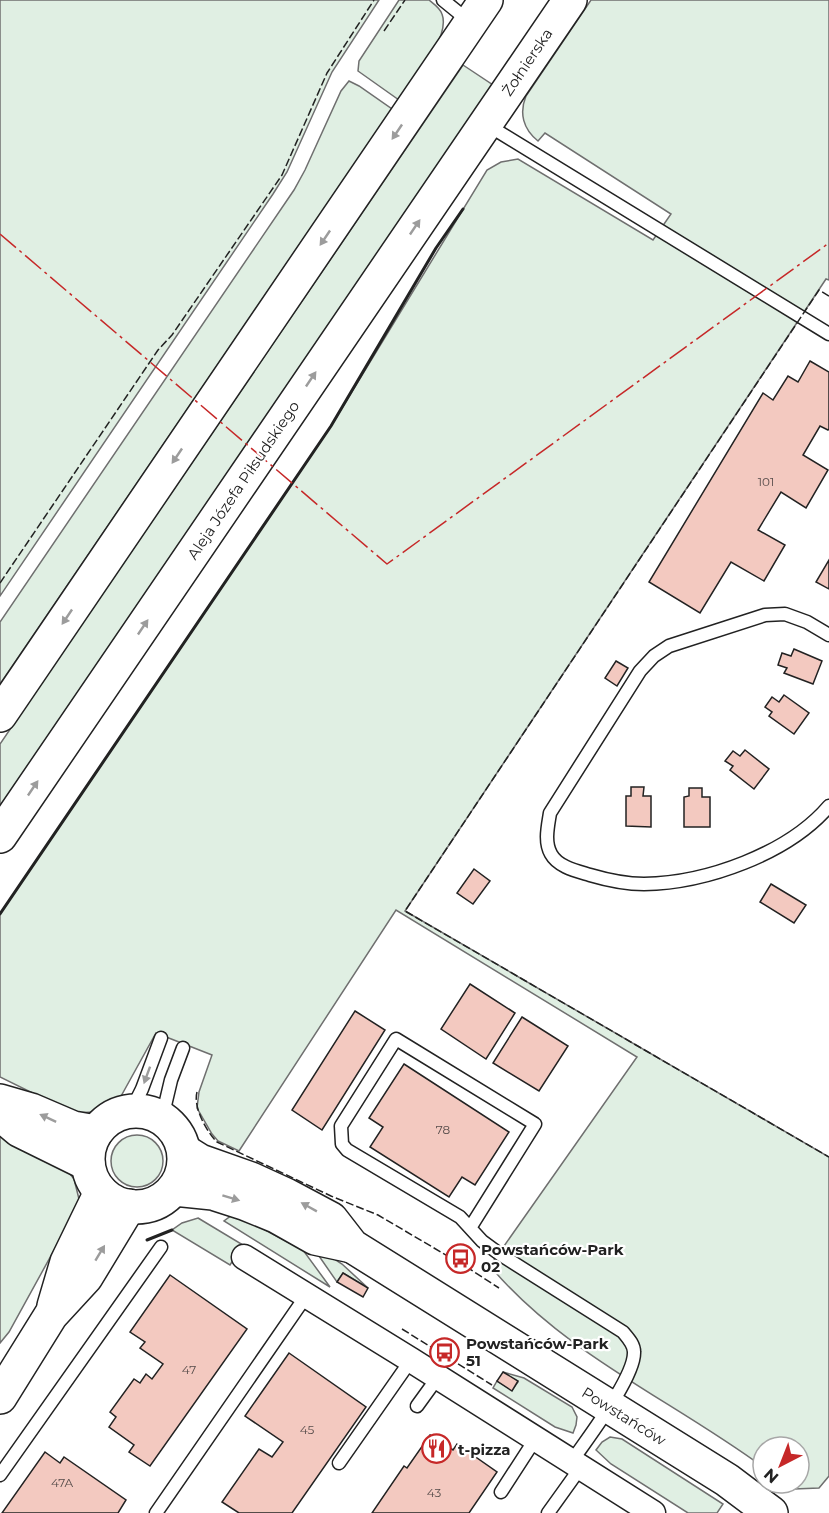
<svg xmlns="http://www.w3.org/2000/svg" width="829" height="1513" viewBox="0 0 829 1513" font-family="Montserrat,sans-serif">
  <style>
    .green { fill: #e0efe3; stroke: #6f6f6f; stroke-width: 1.5 }
    .building { fill: #f3c9c0; stroke: #222; stroke-width: 1.5 }
    .lines { fill: none; stroke-linecap: round; stroke-linejoin: round }
    .lane-casing { stroke: #222; stroke-width: 15 }
    .street-casing { stroke: #222; stroke-width: 27 }
    .secondary-casing { stroke: #222; stroke-width: 36 }
    .primary-casing { stroke: #222; stroke-width: 36 }
    .lane { stroke: #fff; stroke-width: 12 }
    .street { stroke: #fff; stroke-width: 24 }
    .secondary { stroke: #fff; stroke-width: 33 }
    .primary { stroke: #fff; stroke-width: 33 }
    .fence { stroke: #222; stroke-width: 1.5; stroke-dasharray: 8 3; stroke-linecap: butt }
    .wall { stroke: #222; stroke-width: 3 }
    .power { stroke: #c62828; stroke-width: 1.5; stroke-dasharray: 21 4.5 3 4.5; stroke-linecap: butt }
    .oneway { fill: #9c9c9c }
    .labels { text-anchor: middle; dominant-baseline: central; stroke-width: 4.5; stroke-linejoin: round; paint-order: stroke }
    .number-label { font-size: 12px; fill: #564c4a }
    .street-label { font-size: 15px; fill: #222; stroke: #fff }
    .poi-label { font-size: 15px; font-weight: bold; fill: #222; stroke: #fff; text-anchor: start }
  </style>
  <rect width="100%" height="100%" fill="#fff"/>
  <g class="green">
    <path d="M 0,0 L 379,0 L 332,72 L 287,172 L 273,194 L 0,596 Z"/>
    <path d="M 399,0 L 429,0 C 434,4 440,8 442,14 C 451,38 413,80 399,100 L 358,71 L 359,61 Z"/>
    <path d="M 591,0 L 829,0 L 829,280 L 826,279 L 405,911 L 829,1157 L 829,1476 L 819,1488 L 794,1489 L 785,1483 L 799,1483 L 799,1447 L 763,1447 L 763,1467 C 672,1400 564,1354 490,1266 L 637,1057 L 396,910 L 239,1151 L 218,1141 L 212,1134 L 197,1108 L 199,1092 L 212,1055 L 156,1033 L 120,1098 L 94,1112 L 73,1113 L 0,1077 L 0,914 L 331,426 L 487,170 L 501,162 L 518,159 L 653,240 L 671,214 L 545,133 L 538,141 C 523,129 519,113 526,96 Z"/>
    <path d="M 463,65 L 493,85 L 0,808 L 0,744 Z"/>
    <path d="M 349,81 L 359,86 L 392,109 L 0,684 L 0,622 L 294,190 L 305,170 L 341,91 Z"/>
    <path d="M 0,1134 L 63,1165 L 74,1179 L 80,1203 L 9,1332 L 0,1343 Z"/>
    <circle cx="137" cy="1161" r="26"/>
    <path d="M 232,1215 L 246,1220 L 303,1250 L 330,1287 L 224,1221 Z"/>
    <path d="M 198,1218 L 243,1245 L 230,1265 L 172,1230 L 182,1223 Z"/>
    <path d="M 310,1243 L 342,1264 L 368,1288 L 343,1273 L 337,1282 Z"/>
    <path d="M 503,1372 L 524,1378 L 572,1407 L 577,1417 L 576,1425 L 573,1433 L 555,1427 L 493,1388 L 497,1381 L 512,1390 L 518,1382 Z"/>
    <path d="M 610,1437 L 622,1439 L 723,1504 L 717,1513 L 688,1513 L 611,1464 L 596,1450 L 602,1442 Z"/>
  </g>
  <g class="building">
    <path d="M 810,361 L 829,372 L 829,429 L 828,430 L 820,426 L 803,455 L 828,470 L 806,508 L 781,492 L 758,530 L 785,545 L 764,581 L 731,562 L 700,613 L 649,582 L 763,393 L 773,400 L 788,376 L 798,382 Z"/>
    <path d="M 829,560 L 829,589 L 816,582 Z"/>
    <path d="M 794,649 L 822,661 L 813,684 L 784,673 L 787,668 L 778,665 L 782,653 L 791,656 Z"/>
    <path d="M 616,661 L 628,668 L 617,686 L 605,678 Z"/>
    <path d="M 784,695 L 809,713 L 794,734 L 769,716 L 772,712 L 765,707 L 772,697 L 779,702 Z"/>
    <path d="M 745,750 L 769,769 L 754,789 L 730,770 L 733,766 L 725,761 L 733,751 L 740,756 Z"/>
    <path d="M 631,787 L 644,787 L 643,796 L 651,796 L 651,827 L 626,826 L 626,796 L 631,796 Z"/>
    <path d="M 689,788 L 702,788 L 702,797 L 710,797 L 710,827 L 684,827 L 684,797 L 689,796 Z"/>
    <path d="M 474,869 L 490,881 L 473,904 L 457,893 Z"/>
    <path d="M 771,884 L 806,905 L 794,923 L 760,902 Z"/>
    <path d="M 470,984 L 515,1013 L 486,1059 L 441,1029 Z"/>
    <path d="M 355,1011 L 385,1030 L 322,1130 L 292,1110 Z"/>
    <path d="M 522,1017 L 568,1046 L 539,1091 L 493,1063 Z"/>
    <path d="M 404,1064 L 509,1132 L 475,1185 L 462,1177 L 449,1197 L 370,1147 L 383,1127 L 369,1118 Z"/>
    <path d="M 343,1273 L 368,1288 L 363,1297 L 337,1282 Z"/>
    <path d="M 170,1275 L 247,1329 L 150,1466 L 129,1452 L 134,1445 L 109,1427 L 116,1417 L 110,1412 L 134,1379 L 140,1383 L 146,1374 L 152,1379 L 163,1364 L 140,1348 L 145,1342 L 130,1332 Z"/>
    <path d="M 289,1353 L 366,1407 L 292,1513 L 239,1513 L 222,1502 L 259,1449 L 272,1457 L 283,1442 L 245,1416 Z"/>
    <path d="M 503,1372 L 518,1381 L 512,1391 L 497,1381 Z"/>
    <path d="M 430,1435 L 453,1450 L 457,1444 L 497,1472 L 469,1513 L 372,1513 L 404,1466 L 407,1468 Z"/>
    <path d="M 45,1452 L 60,1463 L 64,1457 L 126,1500 L 118,1513 L 2,1513 Z"/>
  </g>
  <g class="lines">
    <defs>
      <g id="lane">
        <path d="M 443,0 L 470,22"/>
        <path d="M 486,124 L 829,334"/>
        <path d="M 829,635 L 807,622 L 785,614 L 765,615 L 669,646 L 654,656 L 640,671 L 550,813 C 548,826 544,842 551,854 C 558,867 577,871 590,875 C 607,880 626,884 644,884 C 706,883 788,854 829,806"/>
        <path d="M 131,1111 L 142,1089 L 161,1038"/>
        <path d="M 162,1118 L 171,1080 L 183,1048"/>
        <path d="M 470,1228 L 535,1124 L 396,1039 L 341,1126 L 342,1144 L 347,1150 L 460,1217 L 482,1241 L 501,1255 L 623,1332 C 628,1338 634,1344 634,1352 C 635,1377 587,1439 572,1461"/>
        <path d="M 417,1406 L 438,1377"/>
        <path d="M 339,1463 L 411,1360"/>
        <path d="M 0,1475 L 161,1247"/>
        <path d="M 501,1492 L 536,1438"/>
        <path d="M 156,1513 L 306,1296"/>
        <path d="M 548,1513 L 581,1467"/>
      </g>
      <path id="street" d="M 244,1257 L 411,1360 L 653,1513"/>
      <g id="secondary">
        <circle cx="136" cy="1159" r="48"/>
        <path d="M 184,1151 L 200,1161 L 251,1179 L 286,1195 L 331,1219 L 352,1246 L 727,1480 L 771,1513"/>
        <path d="M 174,1189 L 213,1193 L 244,1203 L 276,1216 L 315,1238 L 352,1246"/>
        <path d="M 54,1306 L 67,1262 L 101,1192"/>
        <path d="M 0,1397 L 51,1315 L 86,1277 L 129,1206"/>
      </g>
      <g id="primary">
        <path d="M 0,715 L 486,0"/>
        <path d="M 0,836 L 570,0"/>
        <path d="M 0,1101 L 31,1110 L 73,1128 L 96,1132"/>
        <path d="M 0,1114 L 19,1130 L 88,1164"/>
      </g>
    </defs>
    <use href="#lane" class="lane-casing"/>
    <use href="#street" class="street-casing"/>
    <use href="#secondary" class="secondary-casing"/>
    <use href="#primary" class="primary-casing"/>
    <use href="#lane" class="lane"/>
    <use href="#street" class="street"/>
    <use href="#secondary" class="secondary"/>
    <use href="#primary" class="primary"/>
    <g class="fence">
      <path d="M 384,31 L 405,0"/>
      <path d="M 829,296 L 819,290 L 405,911 L 829,1157"/>
      <path d="M 0,583 L 158,350 L 172,335 L 282,175 L 327,73 L 374,0"/>
      <path d="M 197,1092 C 193,1107 206,1131 217,1142 L 331,1196 L 378,1215 L 451,1258 L 455,1250 L 469,1259 L 465,1266 L 499,1288"/>
      <path d="M 402,1329 L 492,1385"/>
    </g>
    <g class="wall">
      <path d="M 0,914 L 331,426 L 436,248 L 463,209"/>
      <path d="M 147,1240 L 172,1230"/>
    </g>
    <path class="power" d="M 0,234 L 387,564 L 829,243"/>
  </g>
  <defs><path id="oneway-solid" d="M-6-.8H1V-3.2L6.5 0L1 3.2V.8H-6Z" transform="scale(1.5)"/></defs>
  <g class="oneway">
    <use href="#oneway-solid" transform="translate(397 132) rotate(124)"/>
    <use href="#oneway-solid" transform="translate(415 227) rotate(-56)"/>
    <use href="#oneway-solid" transform="translate(325 238) rotate(124)"/>
    <use href="#oneway-solid" transform="translate(311 379) rotate(-56)"/>
    <use href="#oneway-solid" transform="translate(177 456) rotate(124)"/>
    <use href="#oneway-solid" transform="translate(67 617) rotate(124)"/>
    <use href="#oneway-solid" transform="translate(143 627) rotate(-56)"/>
    <use href="#oneway-solid" transform="translate(33 788) rotate(-56)"/>
    <use href="#oneway-solid" transform="translate(147 1075) rotate(110)"/>
    <use href="#oneway-solid" transform="translate(48 1118) rotate(-155)"/>
    <use href="#oneway-solid" transform="translate(231 1198) rotate(17)"/>
    <use href="#oneway-solid" transform="translate(309 1207) rotate(-151)"/>
    <use href="#oneway-solid" transform="translate(100 1253) rotate(-59)"/>
  </g>
  <defs>
    <symbol id="bus-ring" viewBox="-11 -11 22 22"><circle r="9.5" fill="#fff" stroke="#c62828" stroke-width="1.5"/><path d="M-5-6H5V4H4V6H2V4H-2V6H-4V4H-5ZM-3.5-4V0h7V-4ZM-3.5 1.2v1.5H-2V1.2ZM2 1.2v1.5H3.5V1.2Z" fill="#c62828"/></symbol>
    <symbol id="restaurant-ring" viewBox="-11 -11 22 22"><circle r="9.5" fill="#fff" stroke="#c62828" stroke-width="1.5"/><path d="M-5-6h1v4h1v-4h1v4h1v-4h1v5L-1.5 .5V6h-2V.5L-5-1ZM5-6V6H3V1.5H1.5Q1.5-4 5-6Z" fill="#c62828"/></symbol>
  </defs>
  <g fill-rule="evenodd">
    <use href="#bus-ring" x="444" y="1242" width="33" height="33"/>
    <use href="#bus-ring" x="428" y="1336" width="33" height="33"/>
    <use href="#restaurant-ring" x="420" y="1432" width="33" height="33"/>
  </g>
  <g class="labels">
    <g class="number-label">
      <text x="766" y="481">101</text>
      <text x="443" y="1129">78</text>
      <text x="189" y="1369">47</text>
      <text x="307" y="1429">45</text>
      <text x="62" y="1482">47A</text>
      <text x="434" y="1492">43</text>
    </g>
    <g class="street-label">
      <text transform="translate(527 62) rotate(-56)">Żołnierska</text>
      <text transform="translate(243 480) rotate(-56)">Aleja Józefa Piłsudskiego</text>
      <text transform="translate(624 1416) rotate(32)">Powstańców</text>
    </g>
    <g class="poi-label">
      <text x="481" y="1249">Powstańców-Park<tspan x="481" dy="17">02</tspan></text>
      <text x="466" y="1343">Powstańców-Park<tspan x="466" dy="17">51</tspan></text>
      <text x="458" y="1449">t-pizza</text>
    </g>
  </g>
  <g transform="translate(781 1465) rotate(222)"><circle r="28" fill="#ffffff" stroke="#a7a7a7" stroke-width="1.5"/>
  <path d="M0-4.5L10 22L0 15L-10 22Z" fill="#c62828"/>
  <text y="-9" font-size="16" font-weight="bold" text-anchor="middle" fill="#222222">N</text>
  </g>
</svg>
